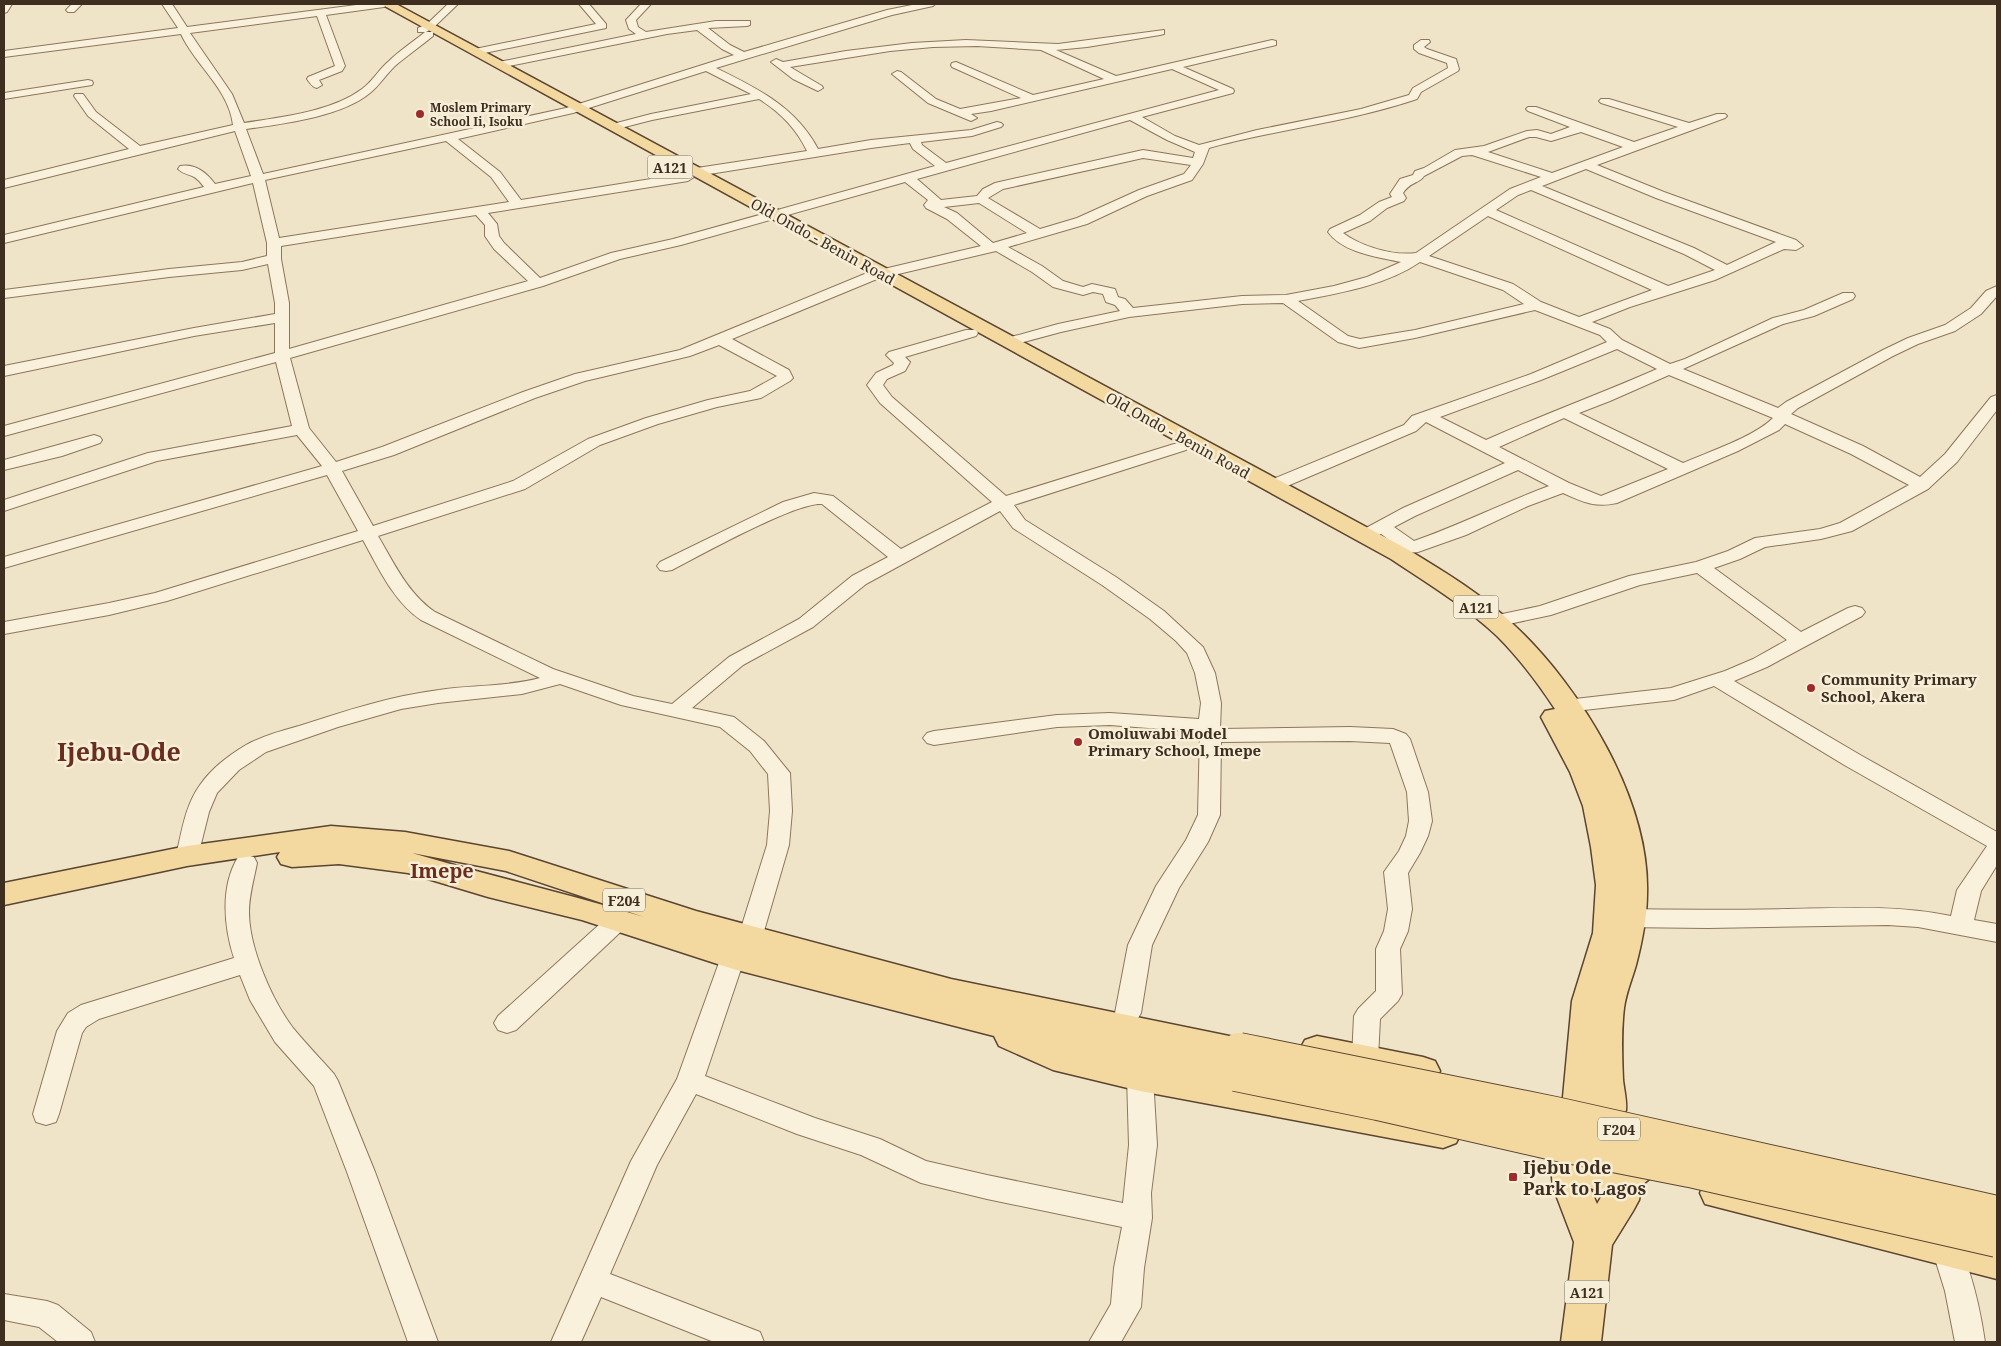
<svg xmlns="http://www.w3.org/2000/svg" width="2001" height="1346" viewBox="0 0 2001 1346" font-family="'Noto Serif',serif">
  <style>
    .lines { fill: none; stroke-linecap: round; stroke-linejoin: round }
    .minor-casing { stroke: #8d765c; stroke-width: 2 }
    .major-casing { stroke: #5b4430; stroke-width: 3 }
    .minor { fill: #faf1dc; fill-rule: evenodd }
    .major { fill: #f3d9a0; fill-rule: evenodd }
    .major-bridge-casing { stroke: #5b4430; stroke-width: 38; stroke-linecap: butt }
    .major-bridge { stroke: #f3d9a0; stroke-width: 36 }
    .poi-dot { fill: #9e2a2b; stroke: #f7eed8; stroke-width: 2 }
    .labels { text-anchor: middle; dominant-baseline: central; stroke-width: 5; stroke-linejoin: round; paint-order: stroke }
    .far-poi-label { font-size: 12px; font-weight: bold; fill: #3d2e20; stroke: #f7eed8; text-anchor: start }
    .shield { fill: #f7eed8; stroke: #756857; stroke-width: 1 }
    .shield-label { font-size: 14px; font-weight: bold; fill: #3d2e20 }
    .street-label { font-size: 15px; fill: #3d2e20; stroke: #f7eed8 }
    .poi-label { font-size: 15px; font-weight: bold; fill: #3d2e20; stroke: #f7eed8; text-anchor: start }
    .near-poi-label { font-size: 18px; font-weight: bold; fill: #3d2e20; stroke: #f7eed8; text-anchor: start }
    .district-label { font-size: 20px; font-weight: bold; fill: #6b2e1e; stroke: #f7eed8 }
    .town-label { font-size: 25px; font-weight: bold; fill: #6b2e1e; stroke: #f7eed8 }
  </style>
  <rect width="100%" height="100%" fill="#f0e4c8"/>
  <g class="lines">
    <defs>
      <g id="minor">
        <path d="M 4,4 L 12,4 L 7,12 L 4,13 Z"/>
        <path d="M 72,4 L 82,4 L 74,12 L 68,12 L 66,10 Z"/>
        <path d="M 162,4 L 172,4 L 187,27 L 364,4 L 389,4 L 384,7 L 326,15 L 345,66 L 342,71 L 319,80 L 322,85 L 317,88 C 312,87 310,83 307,79 L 308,77 L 335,66 L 317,16 L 190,33 L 232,94 L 244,123 C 281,117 331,112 362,89 C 373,81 379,69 389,61 C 400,50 413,42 425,32 L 418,32 L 418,28 L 427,24 L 448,4 L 458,4 L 433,28 L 426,32 L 433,32 L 433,36 C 421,46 408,55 396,65 C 387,73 380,85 370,93 C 341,117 282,124 246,129 L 263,174 L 566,108 L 734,55 L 722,49 L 697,30 L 667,34 L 499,68 L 494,65 L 499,62 L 636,34 L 629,29 L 626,20 L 641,4 L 651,4 L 636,20 L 638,27 L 646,32 L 716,21 L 750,21 L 750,25 L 747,26 L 708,28 L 730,45 L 744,52 L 887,10 L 917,4 L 935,4 L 933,6 L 892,15 L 716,68 C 757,88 796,107 818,149 L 871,140 L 971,130 L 997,122 L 1001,123 L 1003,125 L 1001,127 L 972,136 L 921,142 L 922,145 L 946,163 L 1219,90 L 1172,69 L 991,111 L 971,114 L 977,118 L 971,121 L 928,103 L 892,74 L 897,71 L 901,72 L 936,99 L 960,109 L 1021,98 L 952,67 L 951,65 L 952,63 L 956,62 L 1033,95 L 1104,79 L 1041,50 L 977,46 L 933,47 L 890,51 L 790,67 L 822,86 L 823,88 L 818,91 L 793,79 L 771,62 L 776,59 L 783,62 L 846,51 L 912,43 L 966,40 L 1058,44 L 1164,30 L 1164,34 L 1160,35 L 1087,47 L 1056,50 L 1116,76 L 1272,40 L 1276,41 L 1276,45 L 1183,67 L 1233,89 L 1234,91 L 1233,93 L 1142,117 L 1175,136 L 1199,145 L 1257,130 L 1361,109 L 1409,95 L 1413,88 L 1448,68 L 1447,63 L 1419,53 L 1414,49 L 1414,45 L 1421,40 L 1429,40 L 1430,42 L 1424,47 L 1427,49 L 1456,59 L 1459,69 L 1458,71 L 1421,92 L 1417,99 C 1349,122 1278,129 1209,148 L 1203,164 L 1192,180 L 1147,196 L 1087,224 L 1008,247 L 1042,266 L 1063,281 L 1083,287 L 1092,284 L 1115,289 L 1118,297 L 1125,299 L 1133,308 L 1242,296 L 1286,295 L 1334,286 L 1367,277 L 1401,262 C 1378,257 1343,253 1328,232 L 1330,229 L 1360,215 L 1379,202 L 1392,197 L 1390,194 L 1400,179 L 1413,175 L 1415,171 L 1424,168 L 1455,150 L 1484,146 L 1527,131 L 1537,130 L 1551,134 L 1570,127 L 1528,111 L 1526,109 L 1528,107 L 1536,107 L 1634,142 L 1678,127 L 1601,103 L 1599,101 L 1601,99 L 1609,99 L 1689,123 L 1717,114 L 1725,114 L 1727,116 L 1725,118 L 1597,165 L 1664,192 L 1796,240 L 1803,246 L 1796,250 L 1784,249 L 1715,280 L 1630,307 L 1592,322 L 1610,329 L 1622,340 L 1670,364 L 1685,359 L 1773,318 L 1804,310 L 1843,293 L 1853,293 L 1855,296 L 1853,299 L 1814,316 L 1783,324 L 1683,369 L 1778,408 L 1786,402 L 1883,350 L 1908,338 L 1945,325 L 1971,308 L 1986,291 L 1997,286 L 1997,296 L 1981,314 L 1955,331 L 1918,344 L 1893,356 L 1798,408 L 1791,414 L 1863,446 L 1920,477 L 1945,454 L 1991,397 L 1997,395 L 1997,410 L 1957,462 L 1928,489 L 1852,531 L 1821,539 L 1765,547 L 1740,559 L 1714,568 L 1801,632 L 1848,608 L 1855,606 L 1862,608 L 1865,612 L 1862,616 L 1767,667 L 1734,681 L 1862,756 L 1997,832 L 1997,865 L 1981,891 L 1974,920 L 1997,924 L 1997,942 L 1918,927 L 1888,925 L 1708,928 L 1620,927 L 1612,924 L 1608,918 L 1612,912 L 1620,909 C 1676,910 1732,910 1788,909 C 1843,908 1897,905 1951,916 L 1957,890 L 1987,846 L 1846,766 L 1714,686 L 1674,700 L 1566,712 L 1559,710 L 1556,706 L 1559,702 L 1566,700 L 1671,688 L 1725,671 L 1753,659 L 1787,640 L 1697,573 L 1640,585 L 1551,615 L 1495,627 L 1488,625 L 1485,621 L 1488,617 L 1540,606 L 1629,576 L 1696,562 L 1728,551 L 1755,538 L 1820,529 L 1840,523 L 1909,485 L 1851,454 L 1785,424 L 1779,430 L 1738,451 L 1617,503 C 1595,508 1583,502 1563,493 L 1528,506 L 1466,535 L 1418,552 C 1404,555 1392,542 1381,534 L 1372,537 L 1366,536 L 1363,532 L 1366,528 L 1403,508 L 1505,463 L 1426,422 L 1416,431 L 1278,490 L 1266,490 L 1263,486 L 1266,482 L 1404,425 L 1412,416 L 1531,374 L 1607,342 L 1600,335 L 1535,310 L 1415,338 L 1359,348 L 1338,342 L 1283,303 L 1242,304 L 1129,317 L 1061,332 L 1009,346 L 1004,345 L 1002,342 L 1004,339 L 1058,324 L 1120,311 L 1115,305 L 1106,302 L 1103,294 L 1093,292 L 1083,295 L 1053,287 L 1032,272 L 996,251 L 877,279 L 732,339 L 789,370 L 793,378 L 790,381 L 761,398 L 717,407 L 658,424 L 600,445 L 525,489 L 378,536 C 394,563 408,594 435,612 L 553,669 L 633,696 L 672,704 L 729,657 L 799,619 L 852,576 L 888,557 L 822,504 C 798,501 699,556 672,570 L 666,571 L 660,570 L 657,566 L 660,562 L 783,502 L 814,493 L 833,496 L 901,549 L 992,502 L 880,403 L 867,385 L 876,373 L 893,365 L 894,363 L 886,355 L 889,352 L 966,330 L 976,330 L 978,333 L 976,336 L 905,357 L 910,362 L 905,371 L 887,379 L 883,385 L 892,397 L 1006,496 L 1174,444 L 1186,444 L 1188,447 L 1186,450 L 1014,505 L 1025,520 L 1116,577 L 1164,611 L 1203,647 L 1215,673 L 1221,703 L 1220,729 L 1350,727 L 1393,729 L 1406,734 L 1410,739 L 1428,792 L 1432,821 L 1428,836 L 1420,853 L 1408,873 L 1412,909 L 1408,931 L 1400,949 L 1402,994 L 1398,1001 L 1380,1019 L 1378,1058 L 1374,1065 L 1365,1068 L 1356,1065 L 1352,1058 L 1354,1016 L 1358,1009 L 1376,991 L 1376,949 L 1384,931 L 1388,909 L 1384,872 L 1399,851 L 1406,836 L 1409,821 L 1407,792 L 1390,743 L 1350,741 L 1221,742 L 1220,815 L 1208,842 L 1179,888 L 1152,945 L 1141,1013 L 1137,1020 L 1128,1023 L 1119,1020 L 1115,1013 L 1128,945 L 1156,886 L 1186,840 L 1198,815 L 1200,732 L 1110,725 L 1057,727 L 934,745 L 927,743 L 923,738 L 927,733 L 934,731 L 1057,715 L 1110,713 L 1199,719 L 1201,703 L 1195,673 L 1187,653 L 1176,641 L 1150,619 L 1102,585 L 1013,528 L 1000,511 L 866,584 L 813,627 L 743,665 L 692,708 L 734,717 L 764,741 L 790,773 L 792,811 L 789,845 L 762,938 L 759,944 L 750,947 L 741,944 L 738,938 L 767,845 L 770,811 L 768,774 L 750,751 L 720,727 L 621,705 L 560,684 L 522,694 L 438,703 L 401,709 L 338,727 L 266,752 L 239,770 L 217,793 L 209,812 L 198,856 L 195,862 L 187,864 L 179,862 L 176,856 C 182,831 185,806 200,785 C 211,769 229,755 246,745 C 262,736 281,731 299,726 C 345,711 391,696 439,690 C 472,685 507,687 540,678 L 421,620 C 394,602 379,569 363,540 L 167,601 L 109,615 L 4,634 L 4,622 L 109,603 L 155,593 L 358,531 L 327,475 L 4,568 L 4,557 L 322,466 L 297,435 L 157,461 L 4,511 L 4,500 L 148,453 L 292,426 L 276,362 L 4,436 L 4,426 L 275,353 L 275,323 L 194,336 L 4,376 L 4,366 L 194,328 L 275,314 L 275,303 L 268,264 L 242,270 L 169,277 L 4,298 L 4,290 L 169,269 L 242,262 L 267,256 L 267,243 L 253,183 L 4,243 L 4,235 L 204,187 C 193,171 188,178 178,169 L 180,166 C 195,163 207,173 215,184 L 251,176 L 235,131 L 4,188 L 4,180 L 129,149 L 88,116 L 74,96 L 75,94 L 83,94 L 96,112 L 140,146 L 233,125 C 229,89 195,65 181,34 L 4,57 L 4,51 L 178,28 ZM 706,71 L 751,94 L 651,114 L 609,125 L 607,127 L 613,130 L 652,120 L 759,99 C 780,112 796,128 807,151 L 697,168 L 693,169 L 691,172 L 693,175 L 697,176 L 871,148 L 910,143 L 913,149 L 935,166 L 673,239 L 611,253 L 540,278 L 504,243 L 499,236 L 497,224 L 488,213 L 688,181 L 694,177 L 688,173 L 521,200 L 500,172 L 458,139 L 573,113 ZM 1130,120 L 1167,140 L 1195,152 L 1193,158 L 1143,150 L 995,183 L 983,189 L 977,196 L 941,200 L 917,179 ZM 1581,132 L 1623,147 L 1552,173 L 1488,152 L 1529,137 L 1536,137 L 1551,141 ZM 446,141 L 491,177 L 509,202 L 279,238 L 265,180 ZM 1472,155 L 1541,177 L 1510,189 L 1416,253 C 1393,256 1362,247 1343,233 L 1370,221 L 1387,208 L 1404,201 L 1406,198 L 1403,193 C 1411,181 1419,184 1424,176 L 1462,156 ZM 1143,158 L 1191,165 L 1184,174 L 1139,190 L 1077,218 L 1040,229 L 988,198 L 1003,189 ZM 1586,169 L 1656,198 L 1776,242 L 1727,265 L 1694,248 L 1542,186 ZM 905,182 L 928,200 L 924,205 L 926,208 L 947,219 L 981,246 L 867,273 L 680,350 L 575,374 L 523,392 L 382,447 L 336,462 L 309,428 L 290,358 L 543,286 L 620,259 L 681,245 ZM 1531,190 L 1684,254 L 1715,270 L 1668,286 L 1496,210 L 1518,195 ZM 979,203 L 1027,233 L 993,243 L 957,213 L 944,207 ZM 476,215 L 485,225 L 485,236 L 494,249 L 528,281 L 289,349 L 289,303 L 281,259 L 281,246 ZM 1488,216 L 1652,290 L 1579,317 L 1541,302 L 1513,284 L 1429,256 ZM 1420,262 L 1503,290 L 1524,304 L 1415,330 L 1360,339 L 1348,336 L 1298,301 C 1339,293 1385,286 1420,262 ZM 719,345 L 777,376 L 750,391 L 708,400 L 646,418 L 588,439 L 513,481 L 373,526 L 342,471 L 394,455 L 535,398 L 585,381 L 690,356 ZM 1617,349 L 1657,369 C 1600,394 1542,415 1486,440 L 1440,417 L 1541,380 ZM 1669,375 L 1773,418 C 1754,437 1708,452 1683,463 L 1579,413 L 1610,401 ZM 1564,418 L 1668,469 L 1601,496 L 1569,483 L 1499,447 ZM 1518,470 L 1549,486 C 1503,503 1460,525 1414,541 L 1394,527 L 1415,516 Z"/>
        <path d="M 579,4 L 589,4 L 606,24 L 606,28 L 475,55 L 470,52 L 475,49 L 596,24 Z"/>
        <path d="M 88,80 L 92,81 L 93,83 L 92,85 L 4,99 L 4,93 Z"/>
        <path d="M 94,435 L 100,437 L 102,440 L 100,443 L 62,456 L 4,470 L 4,460 Z"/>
        <path d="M 246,855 L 254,857 L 257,863 C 254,879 249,895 249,912 C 249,948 272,1000 293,1028 C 306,1044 321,1059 334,1074 L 338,1081 L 375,1172 L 438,1342 L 408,1342 L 347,1172 L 314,1086 L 275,1042 L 250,1000 L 240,975 L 99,1019 L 86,1027 L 82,1033 L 59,1114 L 56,1122 L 46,1125 L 36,1122 L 33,1114 L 57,1031 L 68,1013 L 81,1005 L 234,958 C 224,927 220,887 238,857 Z"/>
        <path d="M 619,911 L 627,914 L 631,920 L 627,926 L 516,1030 L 507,1033 L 498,1030 L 494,1023 L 498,1016 L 611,914 Z"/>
        <path d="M 733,948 L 742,951 L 745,957 L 705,1076 L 815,1118 L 880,1139 L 926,1161 L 987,1175 L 1123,1203 L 1129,1145 L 1127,1077 L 1131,1070 L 1140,1067 L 1149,1070 L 1153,1077 L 1157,1145 L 1151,1193 L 1152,1218 L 1144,1268 L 1141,1307 L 1121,1342 L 1089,1342 L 1111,1304 L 1114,1268 L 1122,1227 L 987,1199 L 921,1183 L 861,1155 L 797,1134 L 696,1094 L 657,1165 L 610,1274 L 760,1332 L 764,1342 L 714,1342 L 601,1297 L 581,1342 L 551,1342 L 631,1161 L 677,1079 L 721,957 L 724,951 Z"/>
        <path d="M 1947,1236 L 1957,1240 C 1972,1272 1980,1308 1985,1342 L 1955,1342 L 1945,1291 L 1932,1249 L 1937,1240 Z"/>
        <path d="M 4,1294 L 47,1301 L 58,1305 L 91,1332 L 95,1342 L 58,1342 L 39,1327 L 4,1320 Z"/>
      </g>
      <g id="major">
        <path d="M 381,4 L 396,4 L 1407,549 C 1445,572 1483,595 1515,626 C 1581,688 1650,800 1647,894 C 1647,917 1642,942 1636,965 C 1632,979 1626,993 1624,1008 C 1621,1032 1622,1056 1623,1080 C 1624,1089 1627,1101 1626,1110 C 1625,1113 1622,1117 1620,1120 L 1608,1124 L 1596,1120 L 1593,1116 L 1580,1122 L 1568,1118 L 1562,1108 L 1572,1001 L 1593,933 L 1596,885 L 1591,847 L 1583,806 L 1570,772 L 1541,717 L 1545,711 L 1555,709 C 1538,683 1519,658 1497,636 C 1465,606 1427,583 1391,559 Z"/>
        <path d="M 331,826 L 405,832 L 509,851 L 696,911 L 951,979 L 1239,1038 L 1251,1042 L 1256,1051 L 1251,1060 L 1245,1062 L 1248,1063 L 1253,1073 L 1248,1083 L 1443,1118 L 1456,1123 L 1461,1133 L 1456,1143 L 1443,1148 L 1140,1091 L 1053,1070 L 999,1046 L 994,1036 L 733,969 L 582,920 L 488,897 L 408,873 L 339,864 L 292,867 L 281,864 L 277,857 L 280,852 L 187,866 L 4,905 L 4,883 L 187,846 ZM 412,853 L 506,871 L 644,917 C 567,893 489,876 412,853 Z"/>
        <path d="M 1317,1036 L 1423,1057 L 1435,1061 L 1440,1071 L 1435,1081 L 1423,1085 L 1305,1058 L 1300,1049 L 1305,1040 Z"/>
        <path d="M 1557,1115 L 1570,1120 C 1573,1127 1575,1138 1580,1145 C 1588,1156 1612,1170 1624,1158 C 1626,1156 1630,1141 1632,1136 L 1645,1132 L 1658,1136 L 1663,1147 L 1659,1164 L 1654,1175 L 1642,1185 L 1639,1200 L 1633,1211 L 1612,1245 L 1601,1342 L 1561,1342 L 1574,1242 L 1553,1187 L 1550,1159 L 1543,1146 L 1539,1130 L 1544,1120 ZM 1590,1188 L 1604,1192 L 1597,1204 Z"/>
        <path d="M 1718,1177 L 1997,1245 L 1997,1279 L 1705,1204 L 1700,1193 L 1705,1182 Z"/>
      </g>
    </defs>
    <use href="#minor" class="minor-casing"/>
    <use href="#major" class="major-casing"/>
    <use href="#minor" class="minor"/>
    <use href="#major" class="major"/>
    <defs>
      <g id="major-bridge">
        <path d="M 1239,1051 L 1555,1115 L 1997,1214"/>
        <path d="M 1236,1073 L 1378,1102 L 1553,1142 L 1690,1169 L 1997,1239"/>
      </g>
    </defs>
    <use href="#major-bridge" class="major-bridge-casing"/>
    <use href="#major-bridge" class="major-bridge"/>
  </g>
  <g class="poi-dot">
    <circle cx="420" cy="114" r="5"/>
    <circle cx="1811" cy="688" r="5"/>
    <circle cx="1078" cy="742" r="5"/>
    <rect x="1508" y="1172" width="10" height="10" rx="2.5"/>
  </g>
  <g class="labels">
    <g class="far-poi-label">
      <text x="430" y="107">Moslem Primary<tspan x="430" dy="14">School Ii, Isoku</tspan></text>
    </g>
    <g class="shield">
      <rect x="647.5" y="155.5" width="45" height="23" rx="4"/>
      <rect x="1453.5" y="595.5" width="45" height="23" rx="4"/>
      <rect x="603" y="888.5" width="42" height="23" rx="4"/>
      <rect x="1598" y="1117.5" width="42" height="23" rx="4"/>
      <rect x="1564.5" y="1280.5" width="45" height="23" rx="4"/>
    </g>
    <g class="shield-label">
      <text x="670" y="167">A121</text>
      <text x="1476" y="607">A121</text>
      <text x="624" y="900">F204</text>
      <text x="1619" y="1129">F204</text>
      <text x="1587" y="1292">A121</text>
    </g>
    <g class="street-label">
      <text transform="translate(823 241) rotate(29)">Old Ondo - Benin Road</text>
      <text transform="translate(1178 435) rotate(29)">Old Ondo - Benin Road</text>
    </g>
    <g class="poi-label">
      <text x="1821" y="679">Community Primary<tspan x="1821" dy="17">School, Akera</tspan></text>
      <text x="1088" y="733">Omoluwabi Model<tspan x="1088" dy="17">Primary School, Imepe</tspan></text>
    </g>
    <g class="near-poi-label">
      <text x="1523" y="1167">Ijebu Ode<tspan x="1523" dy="21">Park to Lagos</tspan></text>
    </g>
    <g class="district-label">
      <text x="442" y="870">Imepe</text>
    </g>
    <g class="town-label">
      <text x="119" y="751">Ijebu-Ode</text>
    </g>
  </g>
  <rect width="2001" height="1346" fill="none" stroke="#3d2e20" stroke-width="10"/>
</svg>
